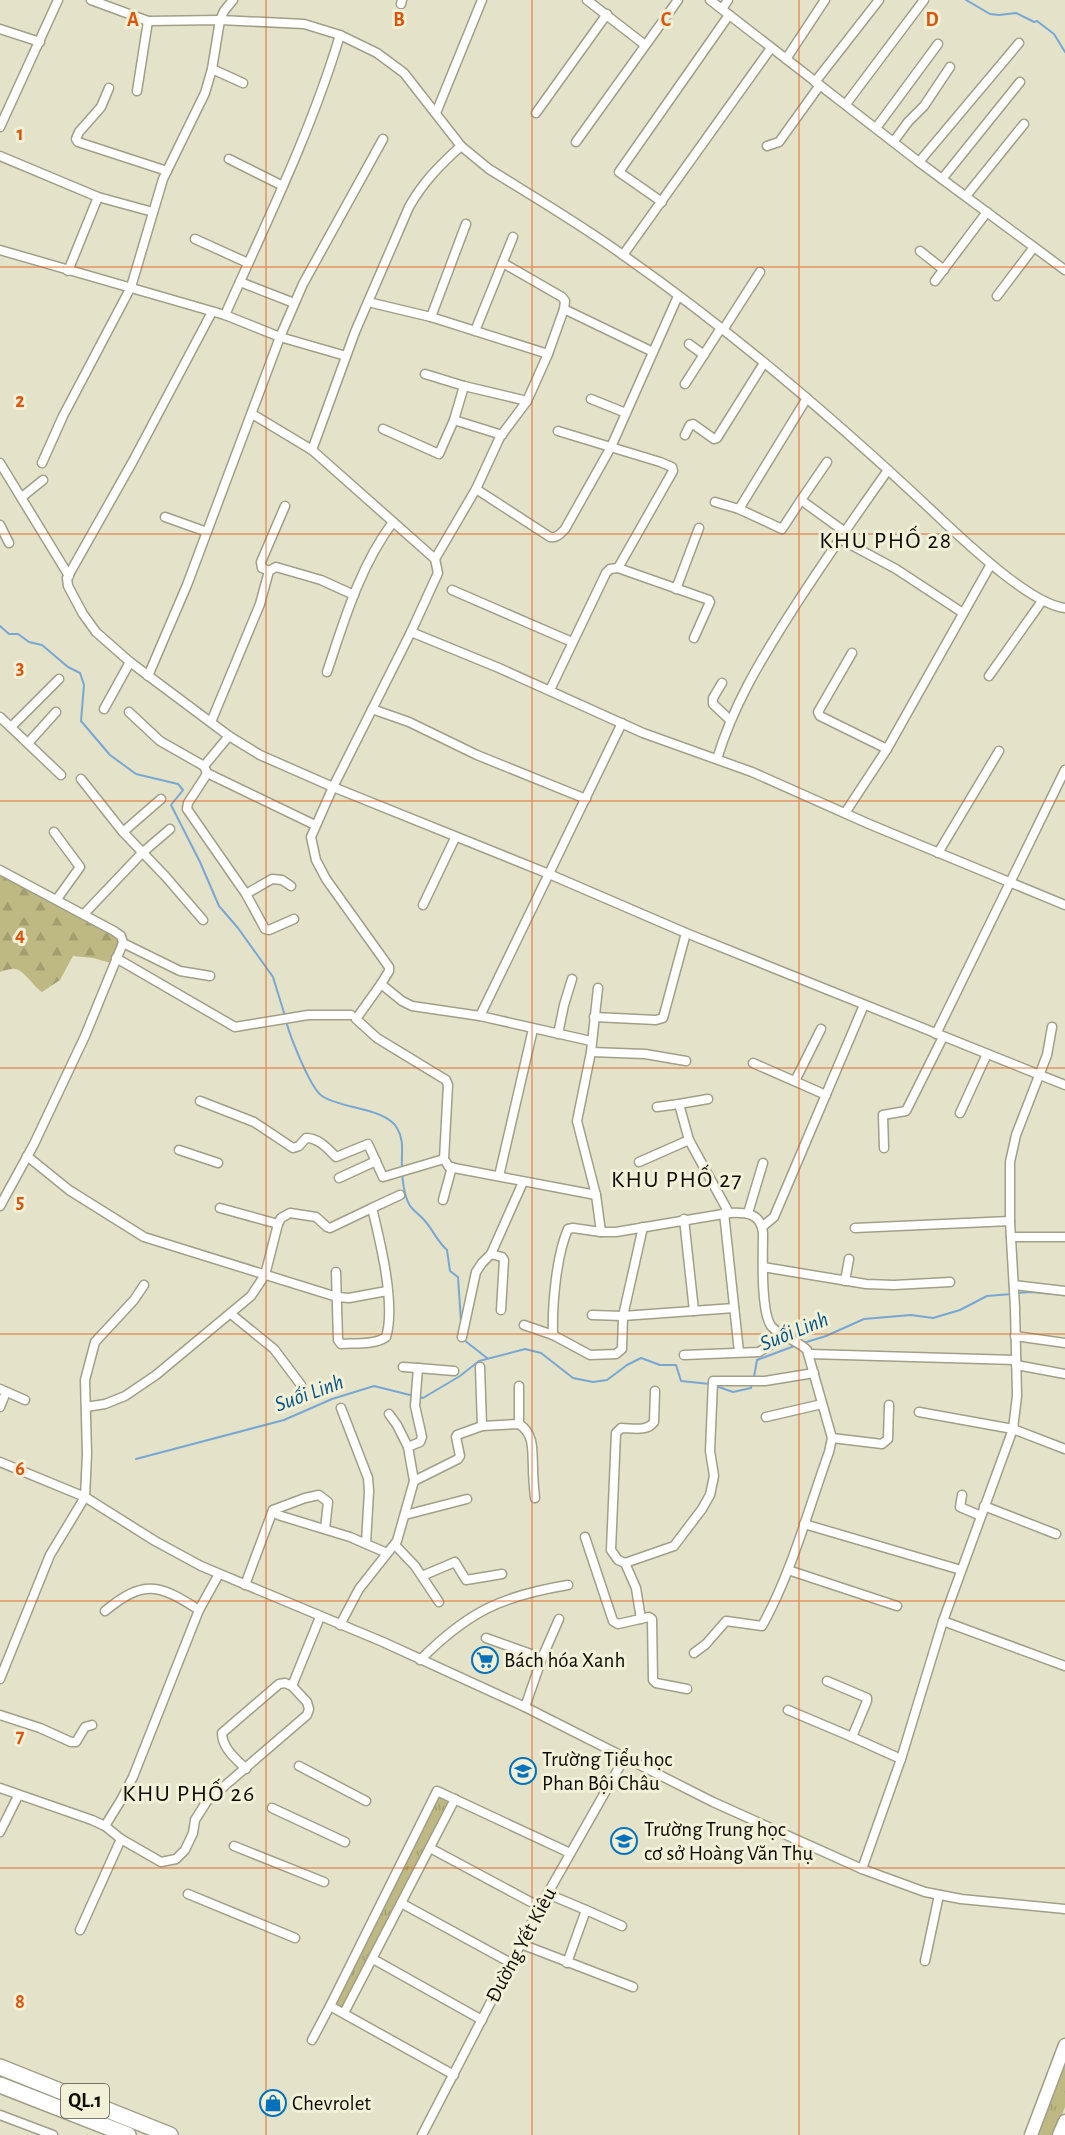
<svg xmlns="http://www.w3.org/2000/svg" width="1065" height="2135" viewBox="0 0 1065 2135" font-family="'Alegreya Sans',sans-serif">
  <style>
    .grass { fill: url(#grass-tufts) }
    .forest { fill: url(#forest-firs) }
    .lines { fill: none; stroke-linecap: round; stroke-linejoin: round }
    .stream { stroke: #78a7d3; stroke-width: 2 }
    .street-casing { stroke: #a19f88; stroke-width: 11 }
    .secondary-casing { stroke: #a19f88; stroke-width: 15 }
    .highway-casing { stroke: #a19f88; stroke-width: 18 }
    .street { stroke: #fff; stroke-width: 8 }
    .secondary { stroke: #fff; stroke-width: 12 }
    .highway { stroke: #fff; stroke-width: 15 }
    .grid { fill: none; stroke: #dd550c; stroke-width: 1.5; stroke-opacity: 0.55 }
    .labels { text-anchor: middle; dominant-baseline: central; stroke-width: 6; stroke-linejoin: round; paint-order: stroke }
    .shield { fill: #f2f0d7; stroke: #515044; stroke-width: 1.5 }
    .shield-label { font-size: 20px; font-weight: bold; fill: #0c0c05 }
    .poi-label { font-size: 21px; fill: #0c0c05; stroke: #f2f0d7; text-anchor: start }
    .street-label { font-size: 21px; fill: #0c0c05; stroke: #f2f0d7 }
    .water-label { font-size: 22px; font-style: italic; fill: #035289; stroke: #f2f0d7 }
    .quarter-label { font-size: 24px; letter-spacing: 1.5px; fill: #0c0c05; stroke: #f2f0d7 }
    .grid-label { font-size: 20px; text-anchor: middle; font-weight: bold; fill: #dd550c; stroke: #f2f0d7; stroke-width: 6; stroke-linejoin: round; paint-order: stroke }
  </style>
  <defs>
    <pattern id="grass-tufts" width="24" height="20" patternUnits="userSpaceOnUse" patternTransform="scale(1.5)"><rect width="24" height="20" fill="#beb982"/><path d="M3 7l-1-3M5 7V3M7 7l1-3M15 17l-1-3M17 17v-4M19 17l1-3" fill="none" stroke="#a29e6f"/></pattern>
    <pattern id="forest-firs" width="22" height="20" patternUnits="userSpaceOnUse" patternTransform="scale(1.5)"><rect width="22" height="20" fill="#beb982"/><path d="M5 1l3.5 6h-7zM16 11l3.5 6h-7z" fill="#a29e6f"/></pattern>
  </defs>
  <rect width="100%" height="100%" fill="#e4e3ca"/>
  <g class="grass">
    <path d="M 439,1795 L 451,1800 L 343,2009 L 334,2004 Z"/>
    <path d="M 1065,2059 L 1065,2107 L 1054,2135 L 1036,2135 Z"/>
  </g>
  <path class="forest" d="M 0,874 L 112,934 L 120,940 L 120,942 L 111,963 L 93,958 L 73,956 L 60,980 L 42,992 C 34,987 24,970 15,969 C 11,968 4,971 0,972 Z"/>
  <g class="lines">
    <g class="stream">
      <path d="M 966,0 L 990,14 L 999,15 L 1016,13 L 1034,22 L 1037,21 L 1054,34 L 1065,52"/>
      <path d="M 0,626 L 9,634 L 18,634 L 29,642 L 42,645 L 68,667 L 80,673 L 84,685 L 81,721 L 110,755 L 136,774 L 178,784 L 183,790 L 171,805 L 200,862 L 219,906 L 238,928 L 273,977 L 285,1016"/>
      <path d="M 286,1021 C 290,1036 310,1088 322,1096 C 341,1109 386,1108 397,1128 C 405,1141 401,1154 402,1168 C 402,1178 404,1195 409,1204 C 412,1210 420,1215 425,1221 C 433,1230 437,1241 447,1250 L 450,1271 L 458,1277 L 461,1322"/>
      <path d="M 1018,1293 L 1031,1292 L 1065,1295"/>
      <path d="M 464,1340 L 487,1358"/>
      <path d="M 803,1343 L 826,1336 L 864,1319 L 911,1315 L 933,1318 L 960,1310 L 987,1296 L 1012,1294"/>
      <path d="M 754,1377 L 757,1360 L 797,1345"/>
      <path d="M 716,1386 L 733,1392 L 751,1388 L 752,1383"/>
      <path d="M 419,1397 L 423,1398 L 460,1376 L 479,1361 L 525,1349 L 541,1353 L 573,1378 L 593,1382 L 607,1380 L 627,1365 L 641,1358 L 660,1365 L 676,1365 L 681,1381 L 710,1384"/>
      <path d="M 136,1459 L 284,1420 L 332,1399 L 374,1386 L 414,1396"/>
    </g>
    <defs>
      <g id="street">
        <path d="M 91,0 L 148,21 L 220,20 L 304,24 L 340,35 L 377,53 L 404,73 L 461,146 L 489,169 C 534,197 580,224 623,255 C 737,335 843,426 944,522 C 970,546 1031,604 1065,608"/>
        <path d="M 587,0 L 645,45"/>
        <path d="M 710,0 L 919,162 L 1065,270"/>
        <path d="M 401,4 L 402,0"/>
        <path d="M 722,9 L 728,0"/>
        <path d="M 0,29 L 40,42"/>
        <path d="M 786,59 L 825,0"/>
        <path d="M 212,69 L 243,83"/>
        <path d="M 815,82 L 879,0"/>
        <path d="M 109,88 L 101,107 L 79,132 L 76,139 L 78,142 L 167,171"/>
        <path d="M 137,91 L 148,21"/>
        <path d="M 846,104 L 924,0"/>
        <path d="M 436,113 L 482,0"/>
        <path d="M 536,113 L 607,14"/>
        <path d="M 0,127 L 58,0"/>
        <path d="M 876,128 L 938,44"/>
        <path d="M 894,141 L 908,122 L 924,106 L 950,67"/>
        <path d="M 576,142 L 678,0"/>
        <path d="M 767,146 L 779,142 L 820,85"/>
        <path d="M 0,156 L 98,197 L 153,212"/>
        <path d="M 229,159 L 283,186"/>
        <path d="M 919,162 L 1019,43"/>
        <path d="M 942,179 L 1020,82"/>
        <path d="M 966,196 L 1024,124"/>
        <path d="M 662,202 L 619,172 L 729,15"/>
        <path d="M 195,239 L 248,263"/>
        <path d="M 0,250 L 225,315 L 280,337 L 346,356"/>
        <path d="M 920,251 L 944,270"/>
        <path d="M 623,255 L 771,48"/>
        <path d="M 68,271 L 98,197"/>
        <path d="M 935,281 L 987,212"/>
        <path d="M 240,282 L 294,303"/>
        <path d="M 997,296 L 1034,247"/>
        <path d="M 368,302 L 431,317 L 548,354"/>
        <path d="M 564,309 L 653,352"/>
        <path d="M 212,312 L 133,461 L 67,578 L 68,586 L 83,614 L 96,632 L 130,662 L 229,736 L 260,755 L 333,787 L 549,874 L 686,933 L 1065,1085"/>
        <path d="M 225,315 C 266,223 311,132 340,35"/>
        <path d="M 431,317 L 466,224"/>
        <path d="M 723,330 L 760,272"/>
        <path d="M 475,331 L 513,237"/>
        <path d="M 689,344 L 704,355"/>
        <path d="M 425,374 L 464,386 L 527,401"/>
        <path d="M 685,384 L 721,328"/>
        <path d="M 464,386 L 454,420 L 502,435"/>
        <path d="M 591,399 L 626,413"/>
        <path d="M 252,414 L 312,450 L 435,559 L 438,573 L 411,632 L 333,787 L 311,837 L 316,860 L 326,879 L 389,967 L 389,971 L 381,984 L 402,1001 L 412,1006 L 480,1016 L 591,1041"/>
        <path d="M 383,429 L 439,454 L 454,420"/>
        <path d="M 685,435 L 690,425 L 693,424 L 714,439 L 717,438 L 764,363"/>
        <path d="M 312,450 L 355,332 L 409,207 C 423,182 440,165 461,146"/>
        <path d="M 0,463 L 69,576"/>
        <path d="M 42,463 L 63,416 L 131,287 L 163,179 L 205,93 L 212,69 L 220,20 L 224,11 L 233,0"/>
        <path d="M 476,489 L 550,537 C 557,538 560,534 565,529 L 611,447 L 678,296"/>
        <path d="M 22,497 L 43,480"/>
        <path d="M 801,500 L 827,462"/>
        <path d="M 715,502 L 739,509 L 782,529 L 801,500 L 845,532"/>
        <path d="M 739,509 L 807,398"/>
        <path d="M 165,517 L 207,532"/>
        <path d="M 0,525 L 9,543"/>
        <path d="M 840,539 L 896,569 L 963,613"/>
        <path d="M 435,559 L 476,489 L 500,437 L 527,401 L 548,354 L 564,309 L 565,301 L 562,297 L 503,263"/>
        <path d="M 618,568 L 709,600 L 710,602 L 694,638"/>
        <path d="M 269,571 L 262,568 L 261,562 L 285,506"/>
        <path d="M 676,589 L 699,528"/>
        <path d="M 452,590 L 572,642"/>
        <path d="M 411,632 L 499,668 L 643,733 L 752,772 L 869,824 L 1065,905"/>
        <path d="M 852,653 L 818,712 L 820,716 L 887,749"/>
        <path d="M 327,672 C 344,621 360,566 393,522"/>
        <path d="M 148,676 L 187,585 L 280,337 L 303,284 L 383,139"/>
        <path d="M 989,676 L 1042,601"/>
        <path d="M 722,683 L 713,698 L 713,704 L 730,720"/>
        <path d="M 550,690 L 606,573 L 610,569 L 618,568 L 673,471 L 672,467 L 660,462 L 558,431"/>
        <path d="M 104,709 L 130,662"/>
        <path d="M 372,709 L 409,722 L 477,755 L 586,799"/>
        <path d="M 129,712 L 160,741 L 204,766 L 229,736"/>
        <path d="M 0,717 L 61,775"/>
        <path d="M 211,722 L 260,604 L 269,571 L 276,567 L 321,580 L 354,595"/>
        <path d="M 11,727 L 59,679"/>
        <path d="M 29,742 L 56,712"/>
        <path d="M 717,759 C 733,706 759,663 788,617 C 820,567 854,518 888,470"/>
        <path d="M 204,766 L 207,773 L 205,777 L 188,803 L 187,809 L 246,894"/>
        <path d="M 207,773 L 315,825"/>
        <path d="M 81,779 L 123,832 L 166,877 L 203,920"/>
        <path d="M 845,813 L 887,749 L 991,564"/>
        <path d="M 54,832 L 80,867 L 57,899"/>
        <path d="M 123,832 L 161,799"/>
        <path d="M 938,853 L 999,751"/>
        <path d="M 0,870 L 114,931 L 121,936 L 123,943 L 85,1036 L 34,1144 L 0,1206"/>
        <path d="M 291,886 L 282,880 L 272,879 L 246,894 L 265,929 L 269,930 L 294,919"/>
        <path d="M 423,905 L 455,838"/>
        <path d="M 84,914 L 142,853 L 170,829"/>
        <path d="M 123,943 L 180,971 L 210,976"/>
        <path d="M 116,958 L 235,1027 L 308,1015 L 351,1015"/>
        <path d="M 381,984 L 356,1019 L 377,1038 L 446,1080 L 448,1085 L 444,1159 L 449,1167 L 596,1195"/>
        <path d="M 598,988 L 591,1052 L 577,1121 L 596,1195 L 601,1232 L 616,1232 L 729,1213 C 746,1212 761,1213 763,1233 C 763,1252 760,1314 772,1327 C 782,1337 797,1340 807,1350 L 832,1438 L 829,1452 C 808,1510 792,1572 762,1626 L 726,1621 L 706,1644 L 694,1653"/>
        <path d="M 480,1016 L 622,723"/>
        <path d="M 594,1017 L 656,1020 L 663,1018 L 686,933"/>
        <path d="M 558,1034 L 564,1005 L 572,979"/>
        <path d="M 936,1034 L 1065,770"/>
        <path d="M 591,1052 L 645,1054 L 686,1061"/>
        <path d="M 753,1063 L 826,1095"/>
        <path d="M 795,1081 L 821,1029"/>
        <path d="M 200,1101 L 254,1122 L 293,1148 L 299,1146 L 306,1138 C 319,1138 328,1149 336,1157 L 368,1144 L 383,1177 L 444,1159"/>
        <path d="M 679,1104 L 708,1099"/>
        <path d="M 657,1107 L 679,1104 L 689,1140"/>
        <path d="M 960,1113 L 987,1054"/>
        <path d="M 884,1148 L 883,1115 L 906,1111 L 943,1037"/>
        <path d="M 179,1150 L 218,1163"/>
        <path d="M 27,1156 L 69,1190 L 144,1237 L 337,1297 L 349,1298 L 387,1291"/>
        <path d="M 639,1162 L 689,1140 L 729,1213"/>
        <path d="M 499,1176 L 533,1029"/>
        <path d="M 339,1178 L 376,1161"/>
        <path d="M 443,1200 L 452,1167"/>
        <path d="M 372,1208 L 400,1195"/>
        <path d="M 724,1213 L 739,1352"/>
        <path d="M 748,1213 L 763,1163"/>
        <path d="M 684,1219 L 694,1311"/>
        <path d="M 278,1224 L 281,1218 L 290,1213 L 316,1217 L 327,1227 L 330,1228 L 372,1208 C 380,1241 396,1305 386,1337 C 375,1345 355,1343 341,1344 L 338,1340 L 336,1272"/>
        <path d="M 762,1227 L 774,1217 L 864,1005"/>
        <path d="M 855,1228 L 1010,1221"/>
        <path d="M 1011,1237 L 1065,1237"/>
        <path d="M 763,1267 L 866,1284 L 894,1285 L 950,1282"/>
        <path d="M 845,1281 L 849,1259"/>
        <path d="M 1014,1285 L 1065,1291"/>
        <path d="M 501,1310 L 504,1260 L 502,1257 L 491,1254 L 523,1182"/>
        <path d="M 231,1314 L 274,1349 L 301,1385"/>
        <path d="M 592,1315 L 623,1316 L 734,1308"/>
        <path d="M 524,1325 L 553,1335 L 590,1355 L 616,1354 L 622,1349 L 623,1316 L 643,1227"/>
        <path d="M 553,1335 C 552,1307 556,1256 568,1229 L 573,1228 L 601,1232"/>
        <path d="M 1015,1336 L 1065,1343"/>
        <path d="M 462,1337 L 476,1272 L 482,1263 L 491,1254"/>
        <path d="M 810,1354 L 1016,1360"/>
        <path d="M 684,1355 L 759,1352 L 770,1345"/>
        <path d="M 1016,1365 L 1065,1374"/>
        <path d="M 403,1367 L 418,1368"/>
        <path d="M 480,1367 L 482,1426 L 519,1424 C 535,1434 532,1452 533,1468 C 533,1478 534,1488 535,1498"/>
        <path d="M 0,1389 L 25,1400"/>
        <path d="M 0,1407 L 6,1392"/>
        <path d="M 86,1407 L 105,1404 L 125,1396 L 156,1375 L 251,1296 L 265,1275 L 278,1224 L 220,1208"/>
        <path d="M 341,1408 L 368,1478 L 369,1491 L 366,1543"/>
        <path d="M 919,1412 L 1013,1429 L 1065,1449"/>
        <path d="M 389,1414 L 397,1425 L 408,1447"/>
        <path d="M 766,1417 L 822,1404"/>
        <path d="M 519,1424 L 519,1386"/>
        <path d="M 832,1438 L 882,1444 L 888,1439 L 889,1405"/>
        <path d="M 0,1462 L 85,1497 L 155,1541 L 201,1566 L 383,1642 L 525,1707 L 713,1802 L 862,1869 L 901,1759 L 943,1621 L 1013,1429 L 1017,1396 L 1015,1308 L 1010,1221 L 1010,1162 L 1016,1135 L 1047,1055 L 1052,1027"/>
        <path d="M 414,1481 L 458,1459 L 460,1456 L 456,1437 L 457,1435 L 482,1426"/>
        <path d="M 962,1495 L 960,1507 L 981,1516"/>
        <path d="M 984,1506 L 1056,1534"/>
        <path d="M 273,1510 L 278,1515 L 350,1537 L 387,1553"/>
        <path d="M 405,1515 L 467,1499"/>
        <path d="M 804,1524 L 961,1570"/>
        <path d="M 585,1537 L 613,1621 L 618,1624 L 649,1617 L 652,1619 L 653,1680 L 656,1683 L 687,1689"/>
        <path d="M 395,1545 L 415,1566 L 439,1602"/>
        <path d="M 625,1563 L 674,1546 L 702,1509 L 710,1495 L 714,1476 L 710,1451 L 713,1381 L 765,1381 L 814,1373"/>
        <path d="M 788,1570 L 897,1606"/>
        <path d="M 422,1576 L 455,1562 L 466,1580 L 502,1574"/>
        <path d="M 245,1585 L 273,1510 L 305,1498 L 319,1495 L 328,1502 L 325,1529"/>
        <path d="M 105,1611 C 144,1579 159,1584 199,1610"/>
        <path d="M 641,1619 L 636,1588 L 625,1563 L 618,1560 L 611,1550 L 616,1433 L 621,1428 C 632,1428 647,1432 654,1422 L 655,1391"/>
        <path d="M 943,1621 L 1065,1666"/>
        <path d="M 340,1625 L 359,1589 L 397,1541 L 414,1481 L 408,1447 L 420,1442 L 422,1437 L 415,1406 L 418,1368 L 454,1371"/>
        <path d="M 486,1638 L 542,1658 L 525,1707"/>
        <path d="M 542,1658 L 559,1619"/>
        <path d="M 420,1660 C 468,1612 501,1596 568,1585"/>
        <path d="M 0,1679 L 50,1555 L 85,1497 L 87,1454 L 85,1380 L 95,1342 L 134,1300 L 144,1285"/>
        <path d="M 827,1681 L 867,1698 L 867,1701 L 852,1737 L 901,1759"/>
        <path d="M 788,1710 L 852,1737"/>
        <path d="M 0,1715 L 40,1728 L 71,1742 L 76,1742 L 85,1727 L 92,1725"/>
        <path d="M 299,1766 L 366,1801"/>
        <path d="M 246,1769 C 236,1759 222,1748 222,1733 L 279,1684 L 285,1683 L 292,1686"/>
        <path d="M 0,1788 L 92,1820 L 105,1826 L 121,1839 L 161,1862 L 176,1859 L 185,1850 L 193,1833 L 195,1820 L 207,1801 L 307,1715 L 309,1709 L 307,1702 L 292,1686 L 320,1617"/>
        <path d="M 272,1808 L 345,1842"/>
        <path d="M 105,1826 L 121,1800 L 133,1777 L 199,1610 L 219,1574"/>
        <path d="M 0,1832 L 18,1796"/>
        <path d="M 234,1846 L 324,1882"/>
        <path d="M 430,1848 L 540,1907"/>
        <path d="M 862,1869 L 925,1892 L 961,1899 L 1065,1909"/>
        <path d="M 188,1894 L 295,1938"/>
        <path d="M 548,1894 L 586,1910 L 567,1963"/>
        <path d="M 401,1903 L 511,1963"/>
        <path d="M 586,1910 L 622,1926"/>
        <path d="M 80,1930 L 121,1839"/>
        <path d="M 521,1944 L 633,1987"/>
        <path d="M 373,1959 L 482,2020"/>
        <path d="M 925,1961 L 939,1895"/>
        <path d="M 344,2013 L 455,1799"/>
        <path d="M 312,2040 L 330,2006"/>
        <path d="M 454,2075 L 330,2006 L 437,1791 L 570,1853"/>
        <path d="M 0,2115 L 53,2135"/>
        <path d="M 422,2135 L 540,1907 L 625,1757"/>
      </g>
      <g id="secondary">
        <path d="M 1031,2135 L 1065,2045"/>
        <path d="M 1059,2135 L 1065,2121"/>
      </g>
      <g id="highway">
        <path d="M 0,2067 L 170,2135"/>
        <path d="M 0,2085 L 128,2135"/>
      </g>
    </defs>
    <use href="#street" class="street-casing"/>
    <use href="#secondary" class="secondary-casing"/>
    <use href="#highway" class="highway-casing"/>
    <use href="#street" class="street"/>
    <use href="#secondary" class="secondary"/>
    <use href="#highway" class="highway"/>
  </g>
  <path class="grid" d="M 266,0 L 266,2135M 532,0 L 532,2135M 799,0 L 799,2135M 0,267 L 1065,267M 0,534 L 1065,534M 0,801 L 1065,801M 0,1068 L 1065,1068M 0,1334 L 1065,1334M 0,1601 L 1065,1601M 0,1868 L 1065,1868"/>
  <defs>
    <symbol id="supermarket-ring" viewBox="-11 -11 22 22"><circle r="9.5" fill="#f2f0d7" stroke="#0072bc" stroke-width="1.5"/><path d="M-6-5.5h2.5l.6 2H6L4.5 2H-2.5L-4.4-4H-6ZM-1.5 3.2a1.3 1.3 0 1 0 .1 0ZM3 3.2a1.3 1.3 0 1 0 .1 0Z" fill="#0072bc"/></symbol>
    <symbol id="school-ring" viewBox="-11 -11 22 22"><circle r="9.5" fill="#f2f0d7" stroke="#0072bc" stroke-width="1.5"/><path d="M0-5L7-2L0 1L-7-2ZM-4 1L0 2.5L4 1V4Q0 6-4 4Z" fill="#0072bc"/></symbol>
    <symbol id="shop-ring" viewBox="-11 -11 22 22"><circle r="9.5" fill="#f2f0d7" stroke="#0072bc" stroke-width="1.5"/><path d="M-5-2.5h2.3a2.7 3.5 0 0 1 5.4 0H5L5.5 6h-11ZM-1.5-2.5h3a1.5 2.3 0 0 0-3 0Z" fill="#0072bc"/></symbol>
  </defs>
  <g fill-rule="evenodd">
    <use href="#supermarket-ring" x="470" y="1645" width="30" height="30"/>
    <use href="#school-ring" x="508" y="1756" width="30" height="30"/>
    <use href="#school-ring" x="609" y="1826" width="30" height="30"/>
    <use href="#shop-ring" x="258" y="2088" width="30" height="30"/>
  </g>
  <g class="labels">
    <rect class="shield" x="61" y="2084" width="48" height="34" rx="4.5"/>
    <g class="shield-label">
      <text x="85" y="2101">QL.1</text>
    </g>
    <g class="poi-label">
      <text x="504" y="1660">Bách hóa Xanh</text>
      <text x="542" y="1759">Trường Tiểu học<tspan x="542" dy="24">Phan Bội Châu</tspan></text>
      <text x="644" y="1829">Trường Trung học<tspan x="644" dy="24">cơ sở Hoàng Văn Thụ</tspan></text>
      <text x="292" y="2103">Chevrolet</text>
    </g>
    <g class="street-label">
      <text transform="translate(521 1945) rotate(-62)">Đường Yết Kiêu</text>
    </g>
    <g class="water-label">
      <text transform="translate(794 1331) rotate(-22)">Suối Linh</text>
      <text transform="translate(309 1393) rotate(-20)">Suối Linh</text>
    </g>
    <g class="quarter-label">
      <text x="886" y="541">KHU PHỐ 28</text>
      <text x="677" y="1180">KHU PHỐ 27</text>
      <text x="189" y="1794">KHU PHỐ 26</text>
    </g>
  </g>
  <g class="grid-label">
    <text x="133" y="26">A</text>
    <text x="399" y="26">B</text>
    <text x="666" y="26">C</text>
    <text x="932" y="26">D</text>
    <text x="20" y="140">1</text>
    <text x="20" y="407">2</text>
    <text x="20" y="674">3</text>
    <text x="20" y="941">4</text>
    <text x="20" y="1208">5</text>
    <text x="20" y="1475">6</text>
    <text x="20" y="1742">7</text>
    <text x="20" y="2008">8</text>
  </g>
</svg>
